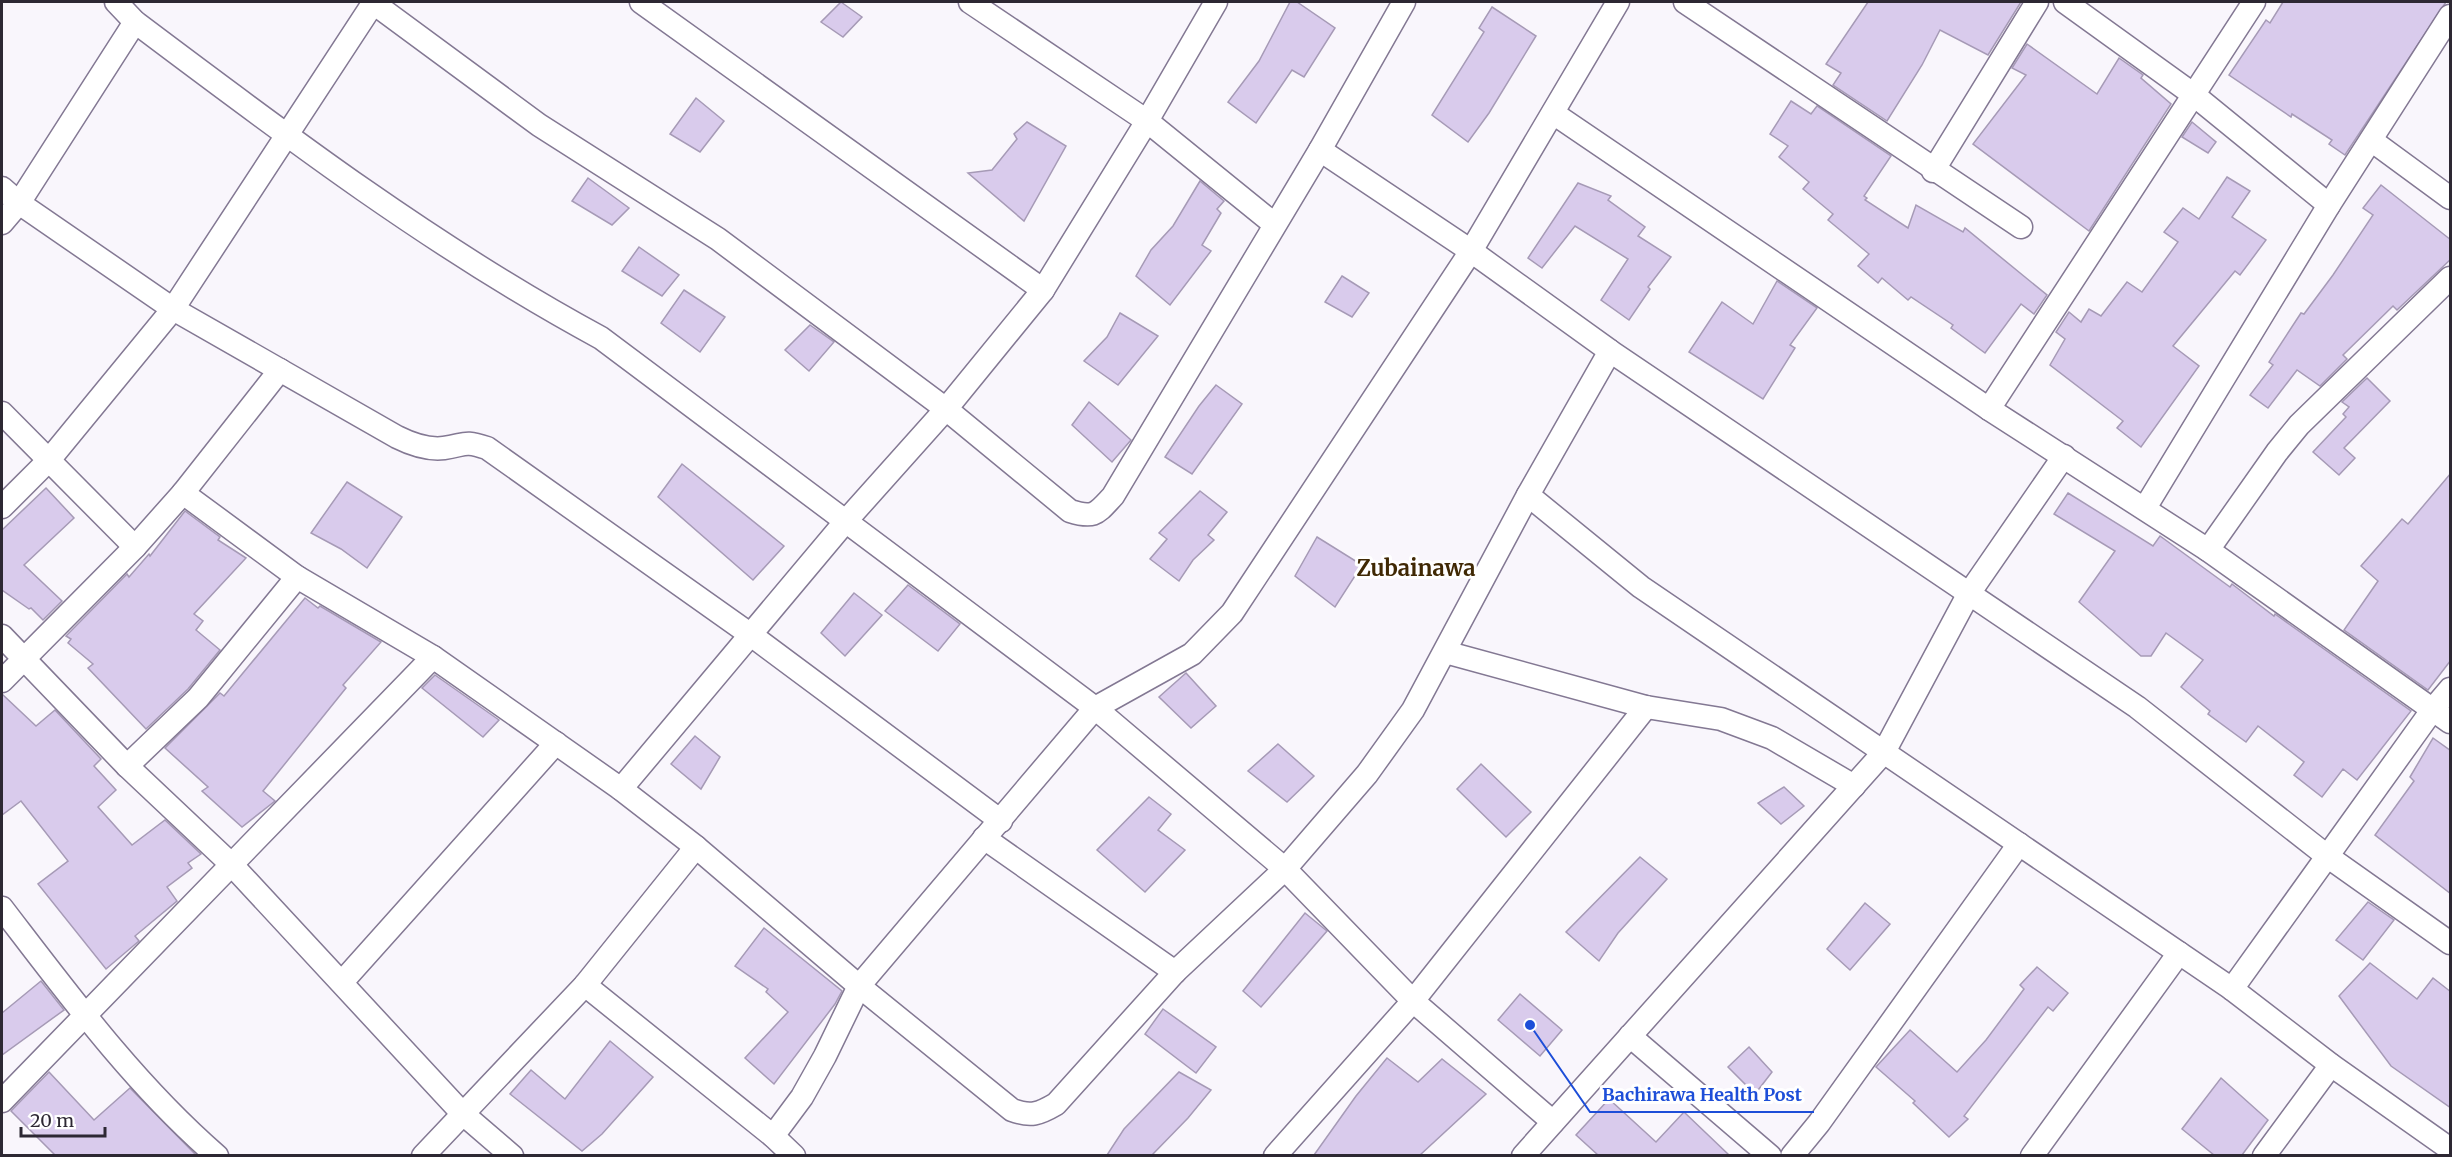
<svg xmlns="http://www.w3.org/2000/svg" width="2452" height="1157" viewBox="0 0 2452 1157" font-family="Merriweather,serif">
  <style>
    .building { fill: #d9cbec; stroke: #a69ab6; stroke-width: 1.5 }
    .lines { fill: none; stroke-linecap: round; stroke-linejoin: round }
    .minor-casing { stroke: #837893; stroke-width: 25 }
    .minor { stroke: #fff; stroke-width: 22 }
    .labels { text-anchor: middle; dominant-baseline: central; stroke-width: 6; stroke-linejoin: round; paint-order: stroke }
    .district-label { font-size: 22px; font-weight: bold; fill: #402904; stroke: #fff }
    .leader { fill: none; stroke: #1d4ed8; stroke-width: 2 }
    .callout-dot { fill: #1d4ed8; stroke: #fff; stroke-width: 2 }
    .callout-label { font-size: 18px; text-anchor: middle; font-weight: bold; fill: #1d4ed8; stroke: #fff; stroke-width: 6; stroke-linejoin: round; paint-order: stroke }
  </style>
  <rect width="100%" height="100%" fill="#f9f6fc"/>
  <g class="building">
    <path d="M 841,2 L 862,17 L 843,37 L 821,22 Z"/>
    <path d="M 1290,2 L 1297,2 L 1335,28 L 1304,77 L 1292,70 L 1256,123 L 1228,102 L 1259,61 Z"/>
    <path d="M 1868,2 L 2021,2 L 1988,55 L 1940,30 L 1922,65 L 1887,121 L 1833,85 L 1841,73 L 1826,64 Z"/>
    <path d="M 2283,2 L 2446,2 L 2345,155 L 2329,144 L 2332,140 L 2292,114 L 2291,117 L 2229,75 L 2266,20 L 2270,23 Z"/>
    <path d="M 1492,7 L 1536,36 L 1489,113 L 1468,142 L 1432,115 L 1484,32 L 1479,28 Z"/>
    <path d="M 2027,44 L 2097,94 L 2119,58 L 2143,75 L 2141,78 L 2171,104 L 2089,231 L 1973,144 L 2026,75 L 2012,68 Z"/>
    <path d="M 696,98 L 724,121 L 700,152 L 670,134 Z"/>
    <path d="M 1791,101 L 1811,114 L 1817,106 L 1891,156 L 1864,196 L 1867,198 L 1865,200 L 1908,228 L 1916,205 L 1963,232 L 1965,228 L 2047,295 L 2034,314 L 2021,304 L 1985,353 L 1951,328 L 1953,325 L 1911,297 L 1908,300 L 1882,278 L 1878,283 L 1858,266 L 1869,254 L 1828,220 L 1833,214 L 1803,189 L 1809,182 L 1779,157 L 1788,146 L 1770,134 Z"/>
    <path d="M 1027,122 L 1066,146 L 1024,221 L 968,173 L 992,170 L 1017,139 L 1014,134 Z"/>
    <path d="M 2192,122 L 2216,142 L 2208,153 L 2182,137 Z"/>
    <path d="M 2227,177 L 2250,191 L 2232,217 L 2266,240 L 2240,275 L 2235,271 L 2173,346 L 2199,366 L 2141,447 L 2117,428 L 2123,421 L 2050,365 L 2065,339 L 2056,332 L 2069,312 L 2081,322 L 2089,309 L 2101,316 L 2127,282 L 2142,292 L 2178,242 L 2164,232 L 2183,208 L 2199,219 Z"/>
    <path d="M 588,178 L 629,208 L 612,225 L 572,201 Z"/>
    <path d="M 1200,181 L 1224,201 L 1217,209 L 1221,213 L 1202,245 L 1211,251 L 1170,305 L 1136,276 L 1151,250 L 1173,226 Z"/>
    <path d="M 1578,183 L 1611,196 L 1608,200 L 1645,227 L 1638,236 L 1671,257 L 1648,287 L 1650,289 L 1629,320 L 1601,300 L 1628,259 L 1575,226 L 1542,268 L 1528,258 Z"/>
    <path d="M 2381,185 L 2451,240 L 2451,259 L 2397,310 L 2393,306 L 2343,355 L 2347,359 L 2320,386 L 2297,370 L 2268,408 L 2250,395 L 2273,365 L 2269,362 L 2301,313 L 2304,314 L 2333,275 L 2373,215 L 2363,208 Z"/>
    <path d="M 639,247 L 679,275 L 662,296 L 622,271 Z"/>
    <path d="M 1342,276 L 1369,293 L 1352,317 L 1325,302 Z"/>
    <path d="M 1777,281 L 1817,308 L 1790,345 L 1795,348 L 1763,399 L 1689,352 L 1722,302 L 1753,324 Z"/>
    <path d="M 684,290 L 725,317 L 700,352 L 661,323 Z"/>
    <path d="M 1120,313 L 1158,336 L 1118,385 L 1084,361 L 1107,337 Z"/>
    <path d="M 810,325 L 834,342 L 809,371 L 785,350 Z"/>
    <path d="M 2367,378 L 2390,401 L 2344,448 L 2355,458 L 2339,475 L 2313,452 L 2346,417 L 2343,414 L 2349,407 L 2342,402 Z"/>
    <path d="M 1216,385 L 1242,404 L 1192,474 L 1165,457 L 1199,406 Z"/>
    <path d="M 1089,402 L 1131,440 L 1112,462 L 1072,425 Z"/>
    <path d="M 682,464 L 784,546 L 753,580 L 658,497 Z"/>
    <path d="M 2451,473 L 2451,660 L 2428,690 L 2344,630 L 2378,581 L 2361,566 L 2402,519 L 2408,524 Z"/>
    <path d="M 347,482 L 402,517 L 367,568 L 341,549 L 311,533 Z"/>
    <path d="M 46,488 L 74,518 L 24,565 L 62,601 L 43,620 L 31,608 L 29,609 L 2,590 L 2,530 Z"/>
    <path d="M 1200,491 L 1227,512 L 1208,535 L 1214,540 L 1193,560 L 1179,581 L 1150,559 L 1167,539 L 1159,533 Z"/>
    <path d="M 2068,493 L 2153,546 L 2160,536 L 2230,587 L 2232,584 L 2274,616 L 2275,614 L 2411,711 L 2357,780 L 2343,769 L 2322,797 L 2294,775 L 2304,762 L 2258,726 L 2246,742 L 2208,714 L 2210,711 L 2181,687 L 2203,660 L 2166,633 L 2151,656 L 2141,656 L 2079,602 L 2115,551 L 2054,514 Z"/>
    <path d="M 185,511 L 220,537 L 218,540 L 246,558 L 194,614 L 203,621 L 196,630 L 220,650 L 188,689 L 146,729 L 88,668 L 93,664 L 68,643 L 71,639 L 66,636 L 127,574 L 129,577 L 149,554 L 150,556 Z"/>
    <path d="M 1317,537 L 1362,565 L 1335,607 L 1295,576 Z"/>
    <path d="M 908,585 L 960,624 L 938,651 L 885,611 Z"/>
    <path d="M 854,593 L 882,615 L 845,656 L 821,633 Z"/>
    <path d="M 305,598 L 318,608 L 320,606 L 381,642 L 343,685 L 346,688 L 263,791 L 275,801 L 242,827 L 202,791 L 208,787 L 165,748 L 220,693 L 224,696 Z"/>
    <path d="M 1186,673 L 1216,706 L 1191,728 L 1159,697 Z"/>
    <path d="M 435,675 L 499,720 L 483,737 L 422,688 Z"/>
    <path d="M 2,694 L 36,726 L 55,710 L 101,759 L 94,766 L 116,790 L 98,807 L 132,845 L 165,820 L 201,854 L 188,863 L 192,868 L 167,887 L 177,901 L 135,936 L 139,941 L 106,969 L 38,884 L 68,861 L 21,801 L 2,815 Z"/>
    <path d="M 695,736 L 720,757 L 701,789 L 671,764 Z"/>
    <path d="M 2433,738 L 2451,751 L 2451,894 L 2375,835 L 2414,781 L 2410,777 Z"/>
    <path d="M 1278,744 L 1314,776 L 1287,802 L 1248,771 Z"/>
    <path d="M 1481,764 L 1531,812 L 1506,837 L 1457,789 Z"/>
    <path d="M 1784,787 L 1804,806 L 1781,824 L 1758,803 Z"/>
    <path d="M 1149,797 L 1171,814 L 1158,830 L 1185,850 L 1145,892 L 1097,850 Z"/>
    <path d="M 1640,857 L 1667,879 L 1618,933 L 1599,961 L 1566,932 Z"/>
    <path d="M 2368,902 L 2394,920 L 2363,960 L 2336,940 Z"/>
    <path d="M 1865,903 L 1890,924 L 1850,970 L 1827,949 Z"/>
    <path d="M 1305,913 L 1327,931 L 1261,1007 L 1243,991 Z"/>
    <path d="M 764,928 L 842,991 L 835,1004 L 774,1084 L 745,1058 L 788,1012 L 766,992 L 768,989 L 735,966 Z"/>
    <path d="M 2370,963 L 2417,999 L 2433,978 L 2451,992 L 2451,1108 L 2391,1066 L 2339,996 Z"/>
    <path d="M 2037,967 L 2068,993 L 2053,1011 L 2048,1007 L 1964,1116 L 1968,1119 L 1949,1137 L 1913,1103 L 1915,1101 L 1876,1067 L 1910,1030 L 1957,1072 L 1986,1040 L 2024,989 L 2020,985 Z"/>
    <path d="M 41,981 L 64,1010 L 2,1055 L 2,1013 Z"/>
    <path d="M 1520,994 L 1562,1030 L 1540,1056 L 1498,1020 Z"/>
    <path d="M 1163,1009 L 1216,1047 L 1196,1073 L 1145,1034 Z"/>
    <path d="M 610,1041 L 653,1077 L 602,1134 L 582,1151 L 510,1094 L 531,1070 L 565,1099 Z"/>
    <path d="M 1749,1047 L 1772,1072 L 1755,1094 L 1728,1067 Z"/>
    <path d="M 1387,1058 L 1418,1082 L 1442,1059 L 1486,1094 L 1420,1155 L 1314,1155 L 1356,1096 Z"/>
    <path d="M 49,1072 L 94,1120 L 130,1088 L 196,1155 L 55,1155 L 11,1111 Z"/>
    <path d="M 1179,1072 L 1211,1090 L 1188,1118 L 1152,1155 L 1107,1155 L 1124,1129 Z"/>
    <path d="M 2221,1078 L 2268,1120 L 2242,1155 L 2214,1155 L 2182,1129 Z"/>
    <path d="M 1609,1099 L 1656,1142 L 1684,1112 L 1729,1155 L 1598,1155 L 1576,1135 Z"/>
  </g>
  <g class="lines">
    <defs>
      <g id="minor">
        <path d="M 116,2 L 135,22 C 285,135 436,249 601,338 L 1095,708 L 1285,869 L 1413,1001 L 1646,707"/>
        <path d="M 372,2 L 539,125 L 718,239 L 946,409 L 1070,511 C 1095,519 1097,513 1113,496 L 1320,150 L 1404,2"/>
        <path d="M 641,2 L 1043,290"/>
        <path d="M 970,2 L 1147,121 L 1274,224"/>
        <path d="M 1685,2 L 2021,227"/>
        <path d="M 2065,2 L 2194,95 L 2329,205"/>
        <path d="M 1553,113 L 1989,409 L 2208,550 L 2450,722"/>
        <path d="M 2371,140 L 2450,198"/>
        <path d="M 1320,150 L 1471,251 L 1610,351 L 2137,707 L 2327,856 L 2450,943"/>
        <path d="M 1933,171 L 2037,2"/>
        <path d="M 2,188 L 19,203 L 173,309 L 397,437 C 411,444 428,450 444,448 C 466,445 463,440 487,448 L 751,635 L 1001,821"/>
        <path d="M 2,223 L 19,203 L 135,22"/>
        <path d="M 1989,409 L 2254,2"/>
        <path d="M 2,413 L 135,547"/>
        <path d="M 183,493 L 297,577 L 433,657 L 621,789 L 696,847 L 859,986 L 1012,1110 C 1031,1117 1039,1114 1056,1104 L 1175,972 L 1285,869 L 1367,774 L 1413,710 L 1528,495 L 1610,351"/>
        <path d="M 1528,495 L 1641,587 L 2232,989 L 2331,1065 L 2450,1149"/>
        <path d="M 2,507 L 49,460 L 173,309 L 374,2"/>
        <path d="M 2145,508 L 2329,205 L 2450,16"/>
        <path d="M 2208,550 L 2277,452 L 2299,425 L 2450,278"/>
        <path d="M 2,636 L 127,766 L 232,865 L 462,1113 L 512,1156"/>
        <path d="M 1445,652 L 1646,707 L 1721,719 L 1772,738 L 1854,786"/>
        <path d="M 2,681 L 135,547 L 183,493 L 280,370"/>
        <path d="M 127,766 L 198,698 L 297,577"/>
        <path d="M 621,789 L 845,522 L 946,409 L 1043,290 L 1147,121 L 1216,2"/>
        <path d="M 984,838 L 1175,972"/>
        <path d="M 2,908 C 68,994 134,1084 217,1156"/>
        <path d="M 343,981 L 556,743"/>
        <path d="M 585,985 L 773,1136 L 794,1156"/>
        <path d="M 2232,989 L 2433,709 L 2450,689"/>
        <path d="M 1630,1036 L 1770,1156"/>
        <path d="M 2,1101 L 433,657"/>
        <path d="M 773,1136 L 802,1097 L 825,1056 L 859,986 L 1095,708 L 1192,654 L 1232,613 L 1471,251 L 1618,2"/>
        <path d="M 423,1156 L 585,985 L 696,847"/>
        <path d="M 1275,1156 L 1413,1001 L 1553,1122"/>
        <path d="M 1523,1156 L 1884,752 L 1968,595 L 2064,456"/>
        <path d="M 1792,1156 L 1819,1123 L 2019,844"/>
        <path d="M 2032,1156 L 2179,953"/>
        <path d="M 2264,1156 L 2331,1065"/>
      </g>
    </defs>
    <use href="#minor" class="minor-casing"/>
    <use href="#minor" class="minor"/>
  </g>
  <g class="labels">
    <g class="district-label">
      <text x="1416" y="568">Zubainawa</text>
    </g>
  </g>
  <path class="leader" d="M1530 1025L1590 1112H1814"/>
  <circle class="callout-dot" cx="1530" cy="1025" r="6"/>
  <g class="callout-label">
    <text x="1702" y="1101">Bachirawa Health Post</text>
  </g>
  <rect width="2452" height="1157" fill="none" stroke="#2d2833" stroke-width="6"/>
  <path d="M21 1127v9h84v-9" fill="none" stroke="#2d2833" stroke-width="3"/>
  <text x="30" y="1127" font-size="18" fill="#2d2833" stroke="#ffffff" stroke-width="4.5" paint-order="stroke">20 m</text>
</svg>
